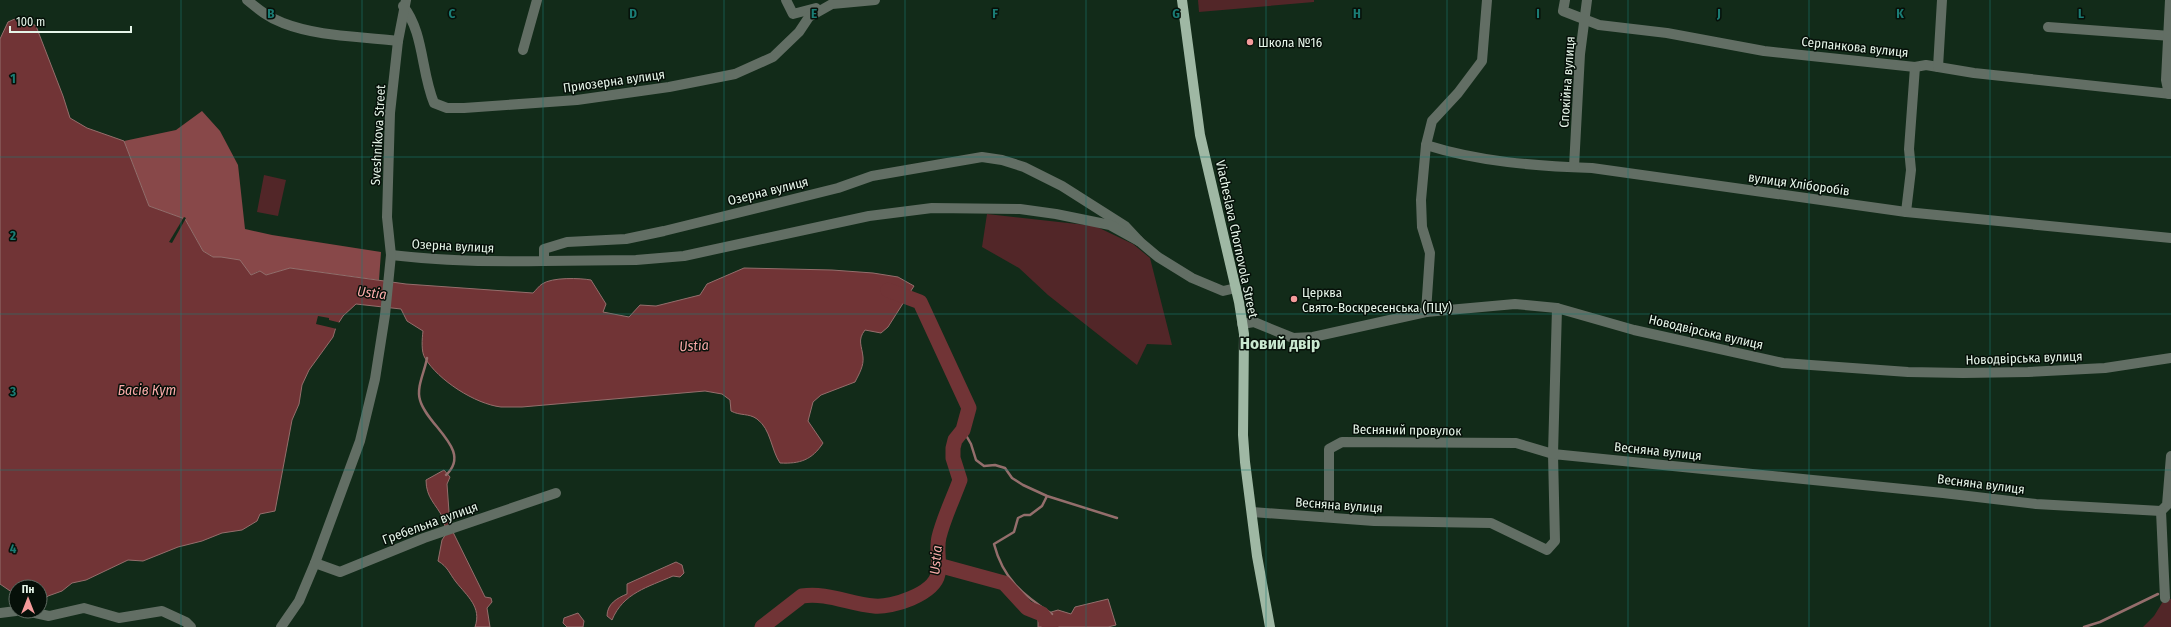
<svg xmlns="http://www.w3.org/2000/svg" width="2171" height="627" viewBox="0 0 2171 627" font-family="'Fira Sans Condensed',sans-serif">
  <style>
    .green { fill: #522628 }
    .forest { fill: #884849 }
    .water { fill: #713436; stroke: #946e6c }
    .pier { fill: #122b19 }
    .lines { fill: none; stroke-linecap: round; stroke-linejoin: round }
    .stream { stroke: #946e6c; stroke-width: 2.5 }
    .river { stroke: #713436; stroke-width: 15 }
    .minor { stroke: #626e64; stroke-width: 10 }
    .major { stroke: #9fb8a4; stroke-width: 10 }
    .grid { fill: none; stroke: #1a7c74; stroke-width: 1; stroke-opacity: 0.55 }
    .poi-dot { fill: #f59b9b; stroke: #061009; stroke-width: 1.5 }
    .labels { text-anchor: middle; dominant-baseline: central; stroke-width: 3; stroke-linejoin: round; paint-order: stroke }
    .poi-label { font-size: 13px; fill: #e6f5e9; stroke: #061009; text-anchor: start }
    .street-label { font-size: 13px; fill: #e6f5e9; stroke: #061009 }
    .water-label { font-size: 14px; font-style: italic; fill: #f8aaa9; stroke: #061009 }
    .district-label { font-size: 17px; font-weight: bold; fill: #cae8d0; stroke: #061009 }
    .grid-label { font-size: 13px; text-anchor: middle; font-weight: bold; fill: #1a7c74; stroke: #061009; stroke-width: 3; stroke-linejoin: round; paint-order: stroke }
  </style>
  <rect width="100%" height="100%" fill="#122b19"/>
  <g class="green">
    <path d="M 1198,0 L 1314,0 L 1314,2 L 1199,12 Z"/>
    <path d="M 264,175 L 286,180 L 278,216 L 257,212 Z"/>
    <path d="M 987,214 L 1095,226 L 1133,244 L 1150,258 L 1172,345 L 1147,344 L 1137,365 L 1048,295 L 1019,268 L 982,247 Z"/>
    <path d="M 2165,598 L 2171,599 L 2171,627 L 2143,627 L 2154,616 Z"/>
  </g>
  <path class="forest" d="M 202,111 L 220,131 L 238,165 L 245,229 L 272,235 L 381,252 L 379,280 L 290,268 L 266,275 L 259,271 L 251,275 L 221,257 L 213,257 L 203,251 L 185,219 L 149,206 L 124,141 L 176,130 Z"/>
  <g class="water">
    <path d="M 17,18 L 28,21 L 36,26 L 63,96 L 70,118 L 87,128 L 124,141 L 149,206 L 185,219 L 203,251 L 213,257 L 221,257 L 240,260 L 251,275 L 260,271 L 266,275 L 290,268 L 406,284 L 533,293 C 536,290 539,286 542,284 C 552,277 580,278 591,280 L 606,304 L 603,312 L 629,317 L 640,305 L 656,306 L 700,295 L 707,284 L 744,268 L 832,270 L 873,273 L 898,277 L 914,286 L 888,327 L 881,333 L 865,330 C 857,340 862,346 863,357 C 864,366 859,374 855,382 L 821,395 L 813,402 L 808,421 L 823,443 C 812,460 800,464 780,463 C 771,450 771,429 757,419 C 749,413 740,416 731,411 L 730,400 L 722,394 L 705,391 L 522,407 C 515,407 508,407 501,407 C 475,404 438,380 425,358 C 421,352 422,339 423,331 L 407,321 L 401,309 L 356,304 L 343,316 L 336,327 L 333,337 L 309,370 L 302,385 L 299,404 L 292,420 L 275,511 L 260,514 L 257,521 L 242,530 L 222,533 L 202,541 L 178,547 L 143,561 L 128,560 L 86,580 L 72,583 L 62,591 L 48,596 L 40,604 L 40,587 L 16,587 L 16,595 L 0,584 L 0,39 L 8,22 Z"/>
    <path d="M 444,470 L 450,477 L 447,484 L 450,526 L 485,597 L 491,598 L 492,602 L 487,608 L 490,627 L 475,627 C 482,607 467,596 456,582 C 449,573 448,567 438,561 L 442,540 L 446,534 C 445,529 445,523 443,518 C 436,504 426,498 426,480 Z"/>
    <path d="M 676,562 L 682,565 L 684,573 L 680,577 L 673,576 C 648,587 623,593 612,620 L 607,616 C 607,604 617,598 627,594 L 627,584 Z"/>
    <path d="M 1108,599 L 1116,625 L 1108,627 L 1038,627 L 1038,616 L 1058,610 L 1071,614 L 1075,607 Z"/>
    <path d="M 578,613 L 584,621 L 583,627 L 567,627 L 563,623 L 564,618 Z"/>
  </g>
  <g class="pier">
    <path d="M 184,217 L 186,218 L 172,243 L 169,242 Z"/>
    <path d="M 318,316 L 329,318 L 329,320 L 341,323 L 337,329 L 316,324 Z"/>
  </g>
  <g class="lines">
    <g class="stream">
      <path d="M 427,358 C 425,371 416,387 420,400 C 427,426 473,450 446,475"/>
      <path d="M 963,430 L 971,444 L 976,460 L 984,466 L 995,465 L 1005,468 L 1012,478 L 1023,485 L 1047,496 L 1117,518"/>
      <path d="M 1047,496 L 1042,506 L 1030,515 L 1024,515 L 1018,518 L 1014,532 L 994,544 C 1003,579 1023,595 1052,614"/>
      <path d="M 2084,627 L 2100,622 L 2158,594"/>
    </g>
    <g class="river">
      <path d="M 938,565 L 1004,583 L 1027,608 L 1042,614 L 1051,627"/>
      <path d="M 762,627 L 802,596 C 826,592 850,604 874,606 C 892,608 934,594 938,574 C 940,562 936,549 939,537 C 944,517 953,499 960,480 L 953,458 L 953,448 L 955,440 L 963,430 L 969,408 L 920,302 L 888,290"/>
    </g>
    <g class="minor">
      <path d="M 247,0 C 258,9 269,18 283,23 C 319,37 360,36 398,41"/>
      <path d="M 786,0 L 793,14 L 816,8"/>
      <path d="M 1565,0 L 1563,11 L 1599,25 L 1667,33 L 1764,51 L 1915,67 L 1926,65 L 1974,73 L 2171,94"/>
      <path d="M 403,6 C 424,32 421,72 434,103 L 447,108 L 464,108 L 577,100 L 669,87 L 735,74 L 773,57 L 799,32 L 809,17 L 832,4 L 875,0"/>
      <path d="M 2048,27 L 2171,36"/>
      <path d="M 523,50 L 537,0"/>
      <path d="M 1938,67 L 1942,0"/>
      <path d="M 2169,94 L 2166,80 L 2170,0"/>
      <path d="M 1426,145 C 1480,162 1535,166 1592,168 L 1906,212 L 2171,238"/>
      <path d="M 1574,167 L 1580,54 L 1587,0"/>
      <path d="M 1906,212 L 1911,170 L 1909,149 L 1915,67"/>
      <path d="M 391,255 C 443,261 493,262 544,261 L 544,249 L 567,242 L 626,239 L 664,231 L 838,188 L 872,176 L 982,157 L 1002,160 L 1024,167 L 1062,186 L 1125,226 L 1139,241"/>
      <path d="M 544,261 L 636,260 L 684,256 L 869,216 L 932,208 L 1020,209 L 1056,214 L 1110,225 L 1139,241 L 1158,257 L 1192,278 L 1223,291 L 1236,288"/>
      <path d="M 1426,312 L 1430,253 L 1422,227 L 1421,200 L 1426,145 L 1432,121 L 1458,93 L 1482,61 L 1487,0"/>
      <path d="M 1242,324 L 1254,322 L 1293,338 L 1313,337 L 1426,312 L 1515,304 L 1557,308 L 1634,330 L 1783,363 L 1908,372 L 1963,373 L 2028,372 L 2105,368 L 2171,358"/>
      <path d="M 2161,511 L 2165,598"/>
      <path d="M 2161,511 L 2167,505 L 2171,456"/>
      <path d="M 1252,512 L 1374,521 L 1491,523 L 1547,550 L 1555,541 L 1553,454 L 1943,493 L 2036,504 L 2161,511"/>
      <path d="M 1329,517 L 1329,449 L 1342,442 L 1516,443 L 1553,454 L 1557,308"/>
      <path d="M 315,563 L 340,572 L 424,538 L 556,493"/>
      <path d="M 26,611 L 49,616 L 84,608 L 119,618 L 162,611 L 186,622 L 191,627"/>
      <path d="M 0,613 L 16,611"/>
      <path d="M 281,627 L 299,601 L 315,563 L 360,441 L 375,379 L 385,315 L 391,255 L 387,217 L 390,113 L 398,41 L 406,0"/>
    </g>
    <path class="major" d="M 1182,0 L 1200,135 L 1239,302 L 1244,334 L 1243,435 L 1245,462 L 1257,556 L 1270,627"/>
  </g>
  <path class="grid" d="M 181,0 L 181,627M 362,0 L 362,627M 543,0 L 543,627M 724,0 L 724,627M 905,0 L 905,627M 1086,0 L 1086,627M 1266,0 L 1266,627M 1447,0 L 1447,627M 1628,0 L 1628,627M 1809,0 L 1809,627M 1990,0 L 1990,627M 0,157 L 2171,157M 0,314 L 2171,314M 0,470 L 2171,470"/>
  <g class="poi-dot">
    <circle cx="1250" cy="42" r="4"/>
    <circle cx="1294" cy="299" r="4"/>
  </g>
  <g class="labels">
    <g class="poi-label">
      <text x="1258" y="42">Школа №16</text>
      <text x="1302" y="292">Церква<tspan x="1302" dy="15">Свято-Воскресенська (ПЦУ)</tspan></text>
    </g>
    <g class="street-label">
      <text transform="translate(1855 47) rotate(6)">Серпанкова вулиця</text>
      <text transform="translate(614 81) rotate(-8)">Приозерна вулиця</text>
      <text transform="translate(1567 82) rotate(-86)">Спокійна вулиця</text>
      <text transform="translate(378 135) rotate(-87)">Sveshnikova Street</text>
      <text transform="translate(1799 184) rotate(8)">вулиця Хліборобів</text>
      <text transform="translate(768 191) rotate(-14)">Озерна вулиця</text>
      <text transform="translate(1237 239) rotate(78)">Viacheslava Chornovola Street</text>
      <text transform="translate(453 246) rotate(3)">Озерна вулиця</text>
      <text transform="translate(1706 332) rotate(13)">Новодвірська вулиця</text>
      <text transform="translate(2024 358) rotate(-2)">Новодвірська вулиця</text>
      <text transform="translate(1407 430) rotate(1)">Весняний провулок</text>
      <text transform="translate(1658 451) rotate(6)">Весняна вулиця</text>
      <text transform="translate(1981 484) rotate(7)">Весняна вулиця</text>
      <text transform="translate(1339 505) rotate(4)">Весняна вулиця</text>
      <text transform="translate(430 523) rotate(-20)">Гребельна вулиця</text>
    </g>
    <g class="water-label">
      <text transform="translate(372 293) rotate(7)">Ustia</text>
      <text transform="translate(694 346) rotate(-3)">Ustia</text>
      <text x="147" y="390">Басів Кут</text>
      <text transform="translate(936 560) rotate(-85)">Ustia</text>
    </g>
    <g class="district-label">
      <text x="1280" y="343">Новий двір</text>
    </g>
  </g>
  <g class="grid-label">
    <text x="271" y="18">B</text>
    <text x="452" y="18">C</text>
    <text x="633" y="18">D</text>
    <text x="814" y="18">E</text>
    <text x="995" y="18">F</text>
    <text x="1176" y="18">G</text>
    <text x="1357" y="18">H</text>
    <text x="1538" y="18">I</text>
    <text x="1719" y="18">J</text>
    <text x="1900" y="18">K</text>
    <text x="2081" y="18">L</text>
    <text x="13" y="83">1</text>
    <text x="13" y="240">2</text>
    <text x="13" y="396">3</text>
    <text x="13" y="553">4</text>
  </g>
  <g transform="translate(28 599)"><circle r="19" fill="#061009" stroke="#606c63"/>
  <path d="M0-3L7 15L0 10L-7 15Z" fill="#f59b9b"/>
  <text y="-6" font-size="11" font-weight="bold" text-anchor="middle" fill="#e6f5e9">Пн</text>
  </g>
  <path d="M10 26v6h121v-6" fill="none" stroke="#e6f5e9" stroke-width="2"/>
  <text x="16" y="26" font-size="12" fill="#e6f5e9" stroke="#061009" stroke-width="3" paint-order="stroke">100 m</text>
</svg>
